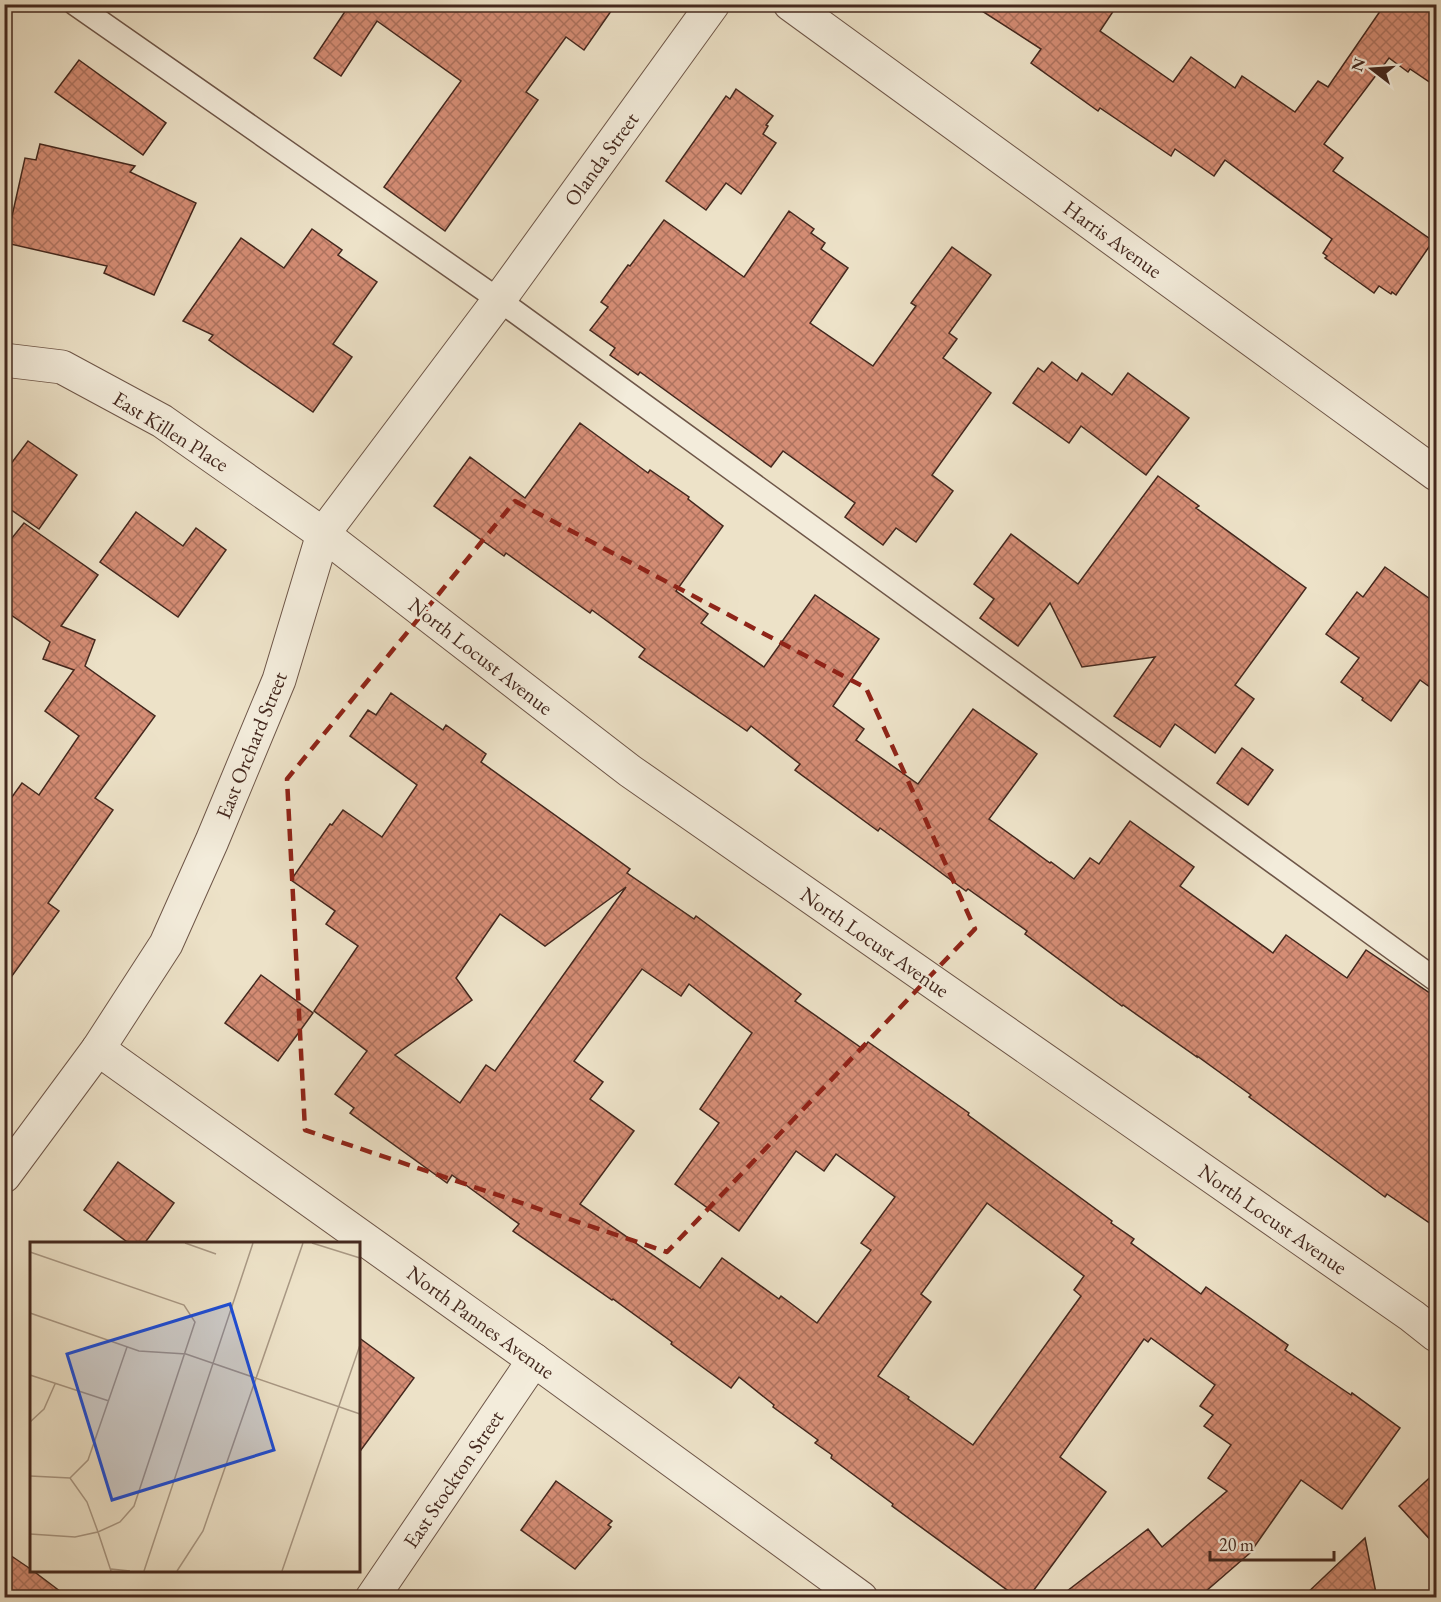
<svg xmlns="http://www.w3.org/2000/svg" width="1441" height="1602" viewBox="0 0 1441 1602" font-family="'EB Garamond',serif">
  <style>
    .building { fill: url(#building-cross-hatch); stroke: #44281e; stroke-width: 1.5; fill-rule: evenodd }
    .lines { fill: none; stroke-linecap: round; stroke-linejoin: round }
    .service-casing { stroke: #6e5648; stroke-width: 25 }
    .minor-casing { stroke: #6e5648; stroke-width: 35 }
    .service { stroke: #f3ecdb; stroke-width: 22 }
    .minor { stroke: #f3ecdb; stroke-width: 33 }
    .marked { fill: none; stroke: #8f2418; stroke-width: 4.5; stroke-dasharray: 12 8; stroke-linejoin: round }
    .labels { text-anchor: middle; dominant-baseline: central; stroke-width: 5; stroke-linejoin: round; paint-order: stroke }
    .street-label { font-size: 21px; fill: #44281e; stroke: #f3ecdb }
    .inset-road { fill: none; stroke: #a99884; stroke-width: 1.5 }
    .view { fill: #1d4ed8; fill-opacity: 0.15; stroke: #1d4ed8; stroke-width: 3 }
    .inset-edge { fill: none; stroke: #44281e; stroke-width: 3 }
  </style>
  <defs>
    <pattern id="building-cross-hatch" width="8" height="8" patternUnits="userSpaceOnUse" patternTransform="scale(1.5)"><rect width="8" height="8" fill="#d58d75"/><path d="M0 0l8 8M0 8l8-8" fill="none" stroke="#ae735f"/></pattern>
  </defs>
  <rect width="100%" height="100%" fill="#ede2c8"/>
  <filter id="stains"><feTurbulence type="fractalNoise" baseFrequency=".00333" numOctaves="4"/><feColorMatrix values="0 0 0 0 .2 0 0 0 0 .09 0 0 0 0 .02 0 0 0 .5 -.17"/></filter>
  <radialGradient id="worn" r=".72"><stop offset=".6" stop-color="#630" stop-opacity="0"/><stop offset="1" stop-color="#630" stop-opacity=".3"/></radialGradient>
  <g class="building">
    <path d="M 350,4 L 616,4 L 584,50 L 566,37 L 526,92 L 538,100 L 445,231 L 384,187 L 461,81 L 377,21 L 341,76 L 314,58 Z"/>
    <path d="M 971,4 L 1118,4 L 1100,31 L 1173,82 L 1191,57 L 1235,88 L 1242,76 L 1295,112 L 1318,81 L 1328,87 L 1385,4 L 1419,4 L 1437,17 L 1437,87 L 1410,69 L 1408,72 L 1389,58 L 1324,144 L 1343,158 L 1333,171 L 1433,241 L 1396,295 L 1392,292 L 1391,294 L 1379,286 L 1374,293 L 1325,258 L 1327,256 L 1323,253 L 1332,239 L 1225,160 L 1214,176 L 1175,149 L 1171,156 L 1100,108 L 1098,111 L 1031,63 L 1041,49 Z"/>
    <path d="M 79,60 L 166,123 L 143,155 L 55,92 Z"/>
    <path d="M 736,89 L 773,116 L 766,125 L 768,126 L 763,134 L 776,143 L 741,194 L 726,183 L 706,210 L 666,181 L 726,96 L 730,99 Z"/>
    <path d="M 40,144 L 135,166 L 130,172 L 196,203 L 154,295 L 104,273 L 107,266 L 6,243 L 25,158 L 36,160 Z"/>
    <path d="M 789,211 L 814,229 L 811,233 L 825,243 L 821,249 L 848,268 L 810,323 L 873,366 L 916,306 L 911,303 L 952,247 L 991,275 L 949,333 L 957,339 L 943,358 L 991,393 L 932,475 L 953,491 L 916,542 L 896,528 L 883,545 L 845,517 L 855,503 L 783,451 L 771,467 L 640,372 L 638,375 L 610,355 L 615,348 L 590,330 L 608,307 L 601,302 L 628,265 L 630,266 L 664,220 L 744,277 Z"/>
    <path d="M 312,229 L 342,250 L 338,255 L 377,282 L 333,344 L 352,357 L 313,412 L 209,340 L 213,335 L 183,321 L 241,238 L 284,268 Z"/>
    <path d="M 1052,362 L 1077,381 L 1082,373 L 1112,395 L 1128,373 L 1189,418 L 1146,475 L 1081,426 L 1069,443 L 1013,403 L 1038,368 L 1044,372 Z"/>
    <path d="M 580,423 L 648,473 L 650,470 L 689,497 L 688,499 L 723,526 L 676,591 L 708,614 L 701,623 L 764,667 L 815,595 L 879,639 L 833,706 L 864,729 L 856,740 L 918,784 L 973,709 L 1037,754 L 989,819 L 1050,863 L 1051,862 L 1074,879 L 1090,858 L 1099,864 L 1130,821 L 1194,867 L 1180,886 L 1273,953 L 1286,935 L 1347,978 L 1366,950 L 1437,998 L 1437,1228 L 1387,1194 L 1385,1197 L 1249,1097 L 1251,1095 L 1197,1056 L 1197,1057 L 1123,1005 L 1122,1006 L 1025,934 L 1027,931 L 968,889 L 966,891 L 880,828 L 878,831 L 795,770 L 800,764 L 751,726 L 747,731 L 639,657 L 645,649 L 592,610 L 590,613 L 506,553 L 504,556 L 434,506 L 470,457 L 525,498 Z"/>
    <path d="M 28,441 L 77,475 L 39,529 L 4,505 L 4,473 Z"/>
    <path d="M 1158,476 L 1199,506 L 1196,508 L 1306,588 L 1235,685 L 1254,699 L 1215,753 L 1175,724 L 1160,747 L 1114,716 L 1155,657 L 1082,667 L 1050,603 L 1018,646 L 980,618 L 994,599 L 974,584 L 1011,534 L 1078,584 Z"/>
    <path d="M 136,512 L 183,546 L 196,528 L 226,550 L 178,617 L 100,562 Z"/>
    <path d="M 24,523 L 98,575 L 61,626 L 95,640 L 85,666 L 155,716 L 95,798 L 113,810 L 48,903 L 59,911 L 4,987 L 4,808 L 22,783 L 39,795 L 79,736 L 45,711 L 74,670 L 43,659 L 50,642 L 4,610 L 4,548 Z"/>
    <path d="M 1385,567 L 1437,604 L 1437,692 L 1420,680 L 1391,721 L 1362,700 L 1363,698 L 1341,682 L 1359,658 L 1326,634 L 1357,592 L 1363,597 Z"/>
    <path d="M 391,693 L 443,730 L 446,725 L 486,754 L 481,762 L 630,869 L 627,873 L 694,919 L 696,916 L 801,994 L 795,1001 L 863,1049 L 868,1042 L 969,1113 L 968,1115 L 1112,1221 L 1111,1223 L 1134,1239 L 1131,1243 L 1201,1294 L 1206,1287 L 1288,1345 L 1285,1350 L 1351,1395 L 1352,1393 L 1400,1428 L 1342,1509 L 1301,1480 L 1250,1553 L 1198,1598 L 1058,1598 L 1148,1529 L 1162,1547 L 1227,1491 L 1208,1478 L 1231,1445 L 1204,1426 L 1213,1415 L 1200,1406 L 1215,1385 L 1151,1338 L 1148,1342 L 1144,1339 L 1060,1457 L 1106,1492 L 1028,1598 L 1018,1598 L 892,1506 L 893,1504 L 831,1458 L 832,1455 L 815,1443 L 818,1440 L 773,1407 L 774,1405 L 739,1377 L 731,1388 L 671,1344 L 672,1342 L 613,1299 L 612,1300 L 513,1231 L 519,1224 L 452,1175 L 447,1183 L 350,1113 L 354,1108 L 335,1094 L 367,1051 L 314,1011 L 358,946 L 326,924 L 335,911 L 291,880 L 330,824 L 332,825 L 343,810 L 382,837 L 417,785 L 350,736 L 368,710 L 376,715 ZM 626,887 L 495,1071 L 486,1065 L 460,1103 L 395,1055 L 472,1000 L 456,978 L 500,914 L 545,946 ZM 642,969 L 681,996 L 689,984 L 752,1033 L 700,1109 L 719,1123 L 675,1184 L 739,1231 L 796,1151 L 824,1171 L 836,1154 L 895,1197 L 861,1243 L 871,1250 L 817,1323 L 781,1296 L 779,1299 L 722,1258 L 700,1288 L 580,1204 L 634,1131 L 590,1099 L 603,1082 L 574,1061 ZM 987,1203 L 1084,1276 L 1074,1290 L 1081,1296 L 973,1445 L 908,1399 L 909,1397 L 878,1376 L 931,1302 L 921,1294 Z"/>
    <path d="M 1242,748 L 1273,770 L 1248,805 L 1217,783 Z"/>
    <path d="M 261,975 L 313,1013 L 278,1061 L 225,1023 Z"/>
    <path d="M 118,1162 L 174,1203 L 144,1244 L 130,1244 L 84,1210 Z"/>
    <path d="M 358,1337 L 414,1378 L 358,1454 Z"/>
    <path d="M 1437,1471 L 1437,1547 L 1399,1506 Z"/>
    <path d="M 556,1481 L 612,1521 L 608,1525 L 611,1527 L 575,1569 L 521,1530 Z"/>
    <path d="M 1365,1538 L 1377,1598 L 1302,1598 Z"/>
    <path d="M 4,1551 L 32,1570 L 69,1598 L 4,1598 Z"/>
  </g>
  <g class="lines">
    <defs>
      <path id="service" d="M 75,4 L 499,300 L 1436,980"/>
      <g id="minor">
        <path d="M 790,4 L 1436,474"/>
        <path d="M 4,360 L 62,367 L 162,421 L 323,534 L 630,771 L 1412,1316 L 1436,1335"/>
        <path d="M 98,1049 L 534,1360 L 861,1598"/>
        <path d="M 4,1176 L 98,1049 L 166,944 L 212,841 L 279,680 L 323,534 L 499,300 L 713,4"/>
        <path d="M 372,1598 L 534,1360"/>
      </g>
    </defs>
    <use href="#service" class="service-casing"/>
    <use href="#minor" class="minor-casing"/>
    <use href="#service" class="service"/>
    <use href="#minor" class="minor"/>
  </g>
  <path class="marked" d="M 515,501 L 866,688 L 975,929 L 667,1252 L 305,1130 L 287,779 Z"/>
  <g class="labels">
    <g class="street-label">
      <text transform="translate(601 159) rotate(-54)">Olanda Street</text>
      <text transform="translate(1113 239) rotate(36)">Harris Avenue</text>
      <text transform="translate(171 431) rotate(32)">East Killen Place</text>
      <text transform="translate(481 656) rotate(38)">North Locust Avenue</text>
      <text transform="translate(251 745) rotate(-68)">East Orchard Street</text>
      <text transform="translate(875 942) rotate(35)">North Locust Avenue</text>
      <text transform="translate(1273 1219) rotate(35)">North Locust Avenue</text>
      <text transform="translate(481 1322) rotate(36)">North Pannes Avenue</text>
      <text transform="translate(453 1479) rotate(-56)">East Stockton Street</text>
    </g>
  </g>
  <g transform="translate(30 1242)">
    <rect width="330" height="330" fill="#ede2c8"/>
    <path class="inset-road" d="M 155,1 L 186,12M 282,1 L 330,16M 0,10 L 154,63 L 165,80 L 104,264 L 90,280 L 68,290 L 57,260 L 40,236 L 0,234M 0,71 L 109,109 L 156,112 L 330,172M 0,133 L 79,159M 0,180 L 14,167 L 25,142M 40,236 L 58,218 L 97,105M 0,292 L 45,295 L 68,290 L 81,329M 81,327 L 100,329M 114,329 L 223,1M 147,329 L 173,289 L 273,1M 252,329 L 330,103"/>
    <path class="view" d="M 200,62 L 244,208 L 82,258 L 37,112 Z"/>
    <rect width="330" height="330" class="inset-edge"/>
  </g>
  <rect width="1441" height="1602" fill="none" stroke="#ede2c8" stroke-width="24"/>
  <rect x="6" y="6" width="1429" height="1590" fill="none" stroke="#44281e" stroke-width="3"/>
  <rect x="12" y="12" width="1417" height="1578" fill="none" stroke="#44281e" stroke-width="1.5"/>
  <g transform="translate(1372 69) rotate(287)" stroke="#f3ecdb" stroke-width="4.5" paint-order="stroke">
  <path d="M0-4.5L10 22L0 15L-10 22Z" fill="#44281e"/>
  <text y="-9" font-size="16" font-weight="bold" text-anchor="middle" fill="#44281e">N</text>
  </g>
  <path d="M1210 1551v9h124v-9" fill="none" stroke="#44281e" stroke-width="3"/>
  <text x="1219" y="1551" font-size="18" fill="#44281e" stroke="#f3ecdb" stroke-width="4.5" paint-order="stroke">20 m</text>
  <rect width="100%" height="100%" filter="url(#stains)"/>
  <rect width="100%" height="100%" fill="url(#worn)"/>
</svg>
